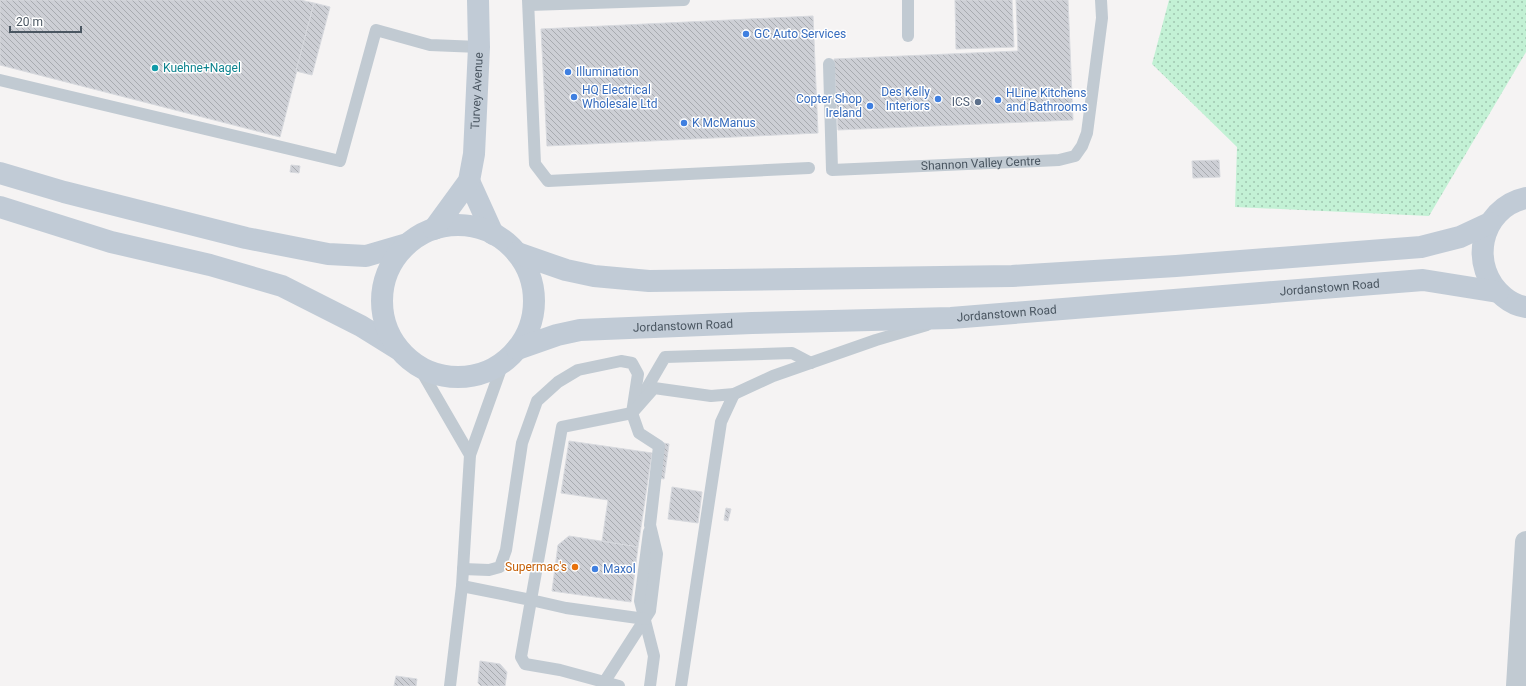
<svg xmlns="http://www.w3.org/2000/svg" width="1526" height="686" viewBox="0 0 1526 686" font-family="Roboto,sans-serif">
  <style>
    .grass { fill: url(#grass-dots) }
    .building { fill: url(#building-back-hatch); stroke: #d7d9de }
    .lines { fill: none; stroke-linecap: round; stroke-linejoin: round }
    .lane { stroke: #c1cad2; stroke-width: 12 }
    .street { stroke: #c1cad2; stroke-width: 22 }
    .secondary { stroke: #c1cbd6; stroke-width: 22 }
    .shop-dot { fill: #3f7fe0; stroke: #fff; stroke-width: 1.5 }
    .culture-dot { fill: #0f9aa8; stroke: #fff; stroke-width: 1.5 }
    .service-dot { fill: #5c6f8a; stroke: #fff; stroke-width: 1.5 }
    .food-dot { fill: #e8710a; stroke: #fff; stroke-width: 1.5 }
    .labels { text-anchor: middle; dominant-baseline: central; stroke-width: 3; stroke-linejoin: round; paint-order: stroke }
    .shop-label { font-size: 12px; fill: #366cbe; stroke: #fff; text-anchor: start }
    .culture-label { font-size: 12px; fill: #0d838f; stroke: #fff; text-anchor: start }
    .street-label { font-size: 12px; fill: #4a5661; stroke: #fff }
    .service-label { font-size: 12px; fill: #4e5e75; stroke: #fff; text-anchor: end }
    .food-label { font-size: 12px; fill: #c56008; stroke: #fff; text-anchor: end }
  </style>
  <defs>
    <pattern id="grass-dots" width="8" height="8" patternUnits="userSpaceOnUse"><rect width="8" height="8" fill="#c3f1d5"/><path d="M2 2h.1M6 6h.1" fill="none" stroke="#a0c6b0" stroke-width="1.8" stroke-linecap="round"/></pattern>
    <pattern id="building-back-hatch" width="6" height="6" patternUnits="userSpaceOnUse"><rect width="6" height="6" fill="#cdcfd5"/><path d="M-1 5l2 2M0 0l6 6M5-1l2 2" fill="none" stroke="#a8abb0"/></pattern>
  </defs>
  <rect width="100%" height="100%" fill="#f5f3f3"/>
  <path class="grass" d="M 1169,0 L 1526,0 L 1526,52 L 1429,216 L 1235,207 L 1237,147 L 1152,64 Z"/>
  <g class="building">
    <path d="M 0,0 L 300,0 L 314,3 L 280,137 L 0,65 Z"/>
    <path d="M 955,0 L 1012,0 L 1014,47 L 956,49 Z"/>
    <path d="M 1016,0 L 1068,0 L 1073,120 L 838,130 L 834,59 L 1018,51 Z"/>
    <path d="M 314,3 L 330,7 L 312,75 L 296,71 Z"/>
    <path d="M 813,16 L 818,133 L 547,146 L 541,29 Z"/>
    <path d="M 1219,160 L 1220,177 L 1193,178 L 1192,161 Z"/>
    <path d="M 291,165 L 300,166 L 299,173 L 290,172 Z"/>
    <path d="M 569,441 L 652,453 L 638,547 L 602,541 L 608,500 L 561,493 Z"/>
    <path d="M 663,443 L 669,444 L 664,479 L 659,478 Z"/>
    <path d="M 672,487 L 702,492 L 698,523 L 668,519 Z"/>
    <path d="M 726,508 L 731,509 L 728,521 L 724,520 Z"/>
    <path d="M 569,536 L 638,547 L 631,602 L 552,591 L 558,545 Z"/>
    <path d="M 480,661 L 500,664 L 507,672 L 505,686 L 481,686 L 478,683 Z"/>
    <path d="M 396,676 L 417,679 L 416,686 L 394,686 Z"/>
  </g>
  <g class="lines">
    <g class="lane">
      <path d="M 528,0 L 535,164 L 548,181 L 809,168"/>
      <path d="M 908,0 L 908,36"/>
      <path d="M 529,5 L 684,0"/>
      <path id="s1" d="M 829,64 L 832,170 L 1059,160 L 1075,156 L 1082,146 L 1087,133 L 1102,18 L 1101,0"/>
      <path d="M 0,80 L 340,161 L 376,30 L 430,45 L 479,47"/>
      <path d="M 419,367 L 470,455"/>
      <path d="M 644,393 L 665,357 L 792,353 L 811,363"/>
      <path d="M 649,532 L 640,601 L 654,656 L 650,686"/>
      <path d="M 463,569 L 489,570 L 500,567 L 506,550 L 522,443 L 537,401 L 558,382 L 578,370 L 621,361 L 632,363 L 638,374 L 632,413 L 639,433 L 659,446 L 650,525 L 657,554 L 650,611 L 605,681 L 603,686"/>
      <path d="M 462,586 L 531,600 L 521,657 L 525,664 L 560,670 L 619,686"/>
      <path d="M 645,619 L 566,608 L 531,600 L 562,427 L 632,413 L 654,388 L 711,396 L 734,394 L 773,376 L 876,340 L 927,325"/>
      <path d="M 450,686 L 462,586 L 470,455 L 503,363"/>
      <path d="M 681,686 L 721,422 L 734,394"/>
    </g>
    <path class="street" d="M 1517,686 L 1526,542"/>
    <g class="secondary">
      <path d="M 0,173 L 64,192 L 246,238 L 328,254 L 366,256 L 407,244"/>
      <path d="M 469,181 L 493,234"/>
      <path d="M 1526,198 C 1479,208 1468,268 1504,297 C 1510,302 1518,306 1526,307"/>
      <path d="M 0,207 L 111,242 L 210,265 L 282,286 L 361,326 L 398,349"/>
      <circle cx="458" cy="301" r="76"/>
      <path id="s2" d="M 434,229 L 469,181 L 474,154 L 479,47 L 478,0"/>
      <path d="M 517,253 L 566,270 L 594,276 L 649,281 L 1012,276 L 1176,266 L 1421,247 L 1460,237 L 1490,223"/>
      <path id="s3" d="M 517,349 L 557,335 L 580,330 L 752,323 L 951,318 L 1423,280 L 1498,292"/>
    </g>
  </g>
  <g class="shop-dot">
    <circle cx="746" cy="34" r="4"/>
    <circle cx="568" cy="72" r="4"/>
    <circle cx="574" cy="97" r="4"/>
    <circle cx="938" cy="99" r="4"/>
    <circle cx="998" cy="100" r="4"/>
    <circle cx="870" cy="106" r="4"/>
    <circle cx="684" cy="123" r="4"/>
    <circle cx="595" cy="569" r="4"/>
  </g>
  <circle class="culture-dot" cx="155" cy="68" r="4"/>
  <circle class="service-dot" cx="978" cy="102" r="4"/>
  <circle class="food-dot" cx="575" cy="567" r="4"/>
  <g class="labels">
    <g class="shop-label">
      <text x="754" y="34">GC Auto Services</text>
      <text x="576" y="72">Illumination</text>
      <text x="582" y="90">HQ Electrical<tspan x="582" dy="14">Wholesale Ltd</tspan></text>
      <text x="930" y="92" text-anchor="end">Des Kelly<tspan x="930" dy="14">Interiors</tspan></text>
      <text x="1006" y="93">HLine Kitchens<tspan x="1006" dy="14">and Bathrooms</tspan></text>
      <text x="862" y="99" text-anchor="end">Copter Shop<tspan x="862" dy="14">Ireland</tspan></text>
      <text x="692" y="123">K McManus</text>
      <text x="603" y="569">Maxol</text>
    </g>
    <g class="culture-label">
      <text x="163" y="68">Kuehne+Nagel</text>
    </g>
    <g class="street-label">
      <text stroke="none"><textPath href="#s2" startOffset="150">Turvey Avenue</textPath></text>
      <text stroke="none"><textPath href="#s1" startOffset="255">Shannon Valley Centre</textPath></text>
      <text stroke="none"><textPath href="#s3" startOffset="817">Jordanstown Road</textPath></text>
      <text stroke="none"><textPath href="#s3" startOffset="493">Jordanstown Road</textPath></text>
      <text stroke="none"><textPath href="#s3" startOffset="169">Jordanstown Road</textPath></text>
    </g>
    <g class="service-label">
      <text x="970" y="102">ICS</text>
    </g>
    <g class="food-label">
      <text x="567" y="567">Supermac's</text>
    </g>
  </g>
  <path d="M10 26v6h71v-6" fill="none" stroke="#4a5661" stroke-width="2"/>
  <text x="16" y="26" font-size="12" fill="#4a5661" stroke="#ffffff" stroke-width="3" paint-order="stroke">20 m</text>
</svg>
